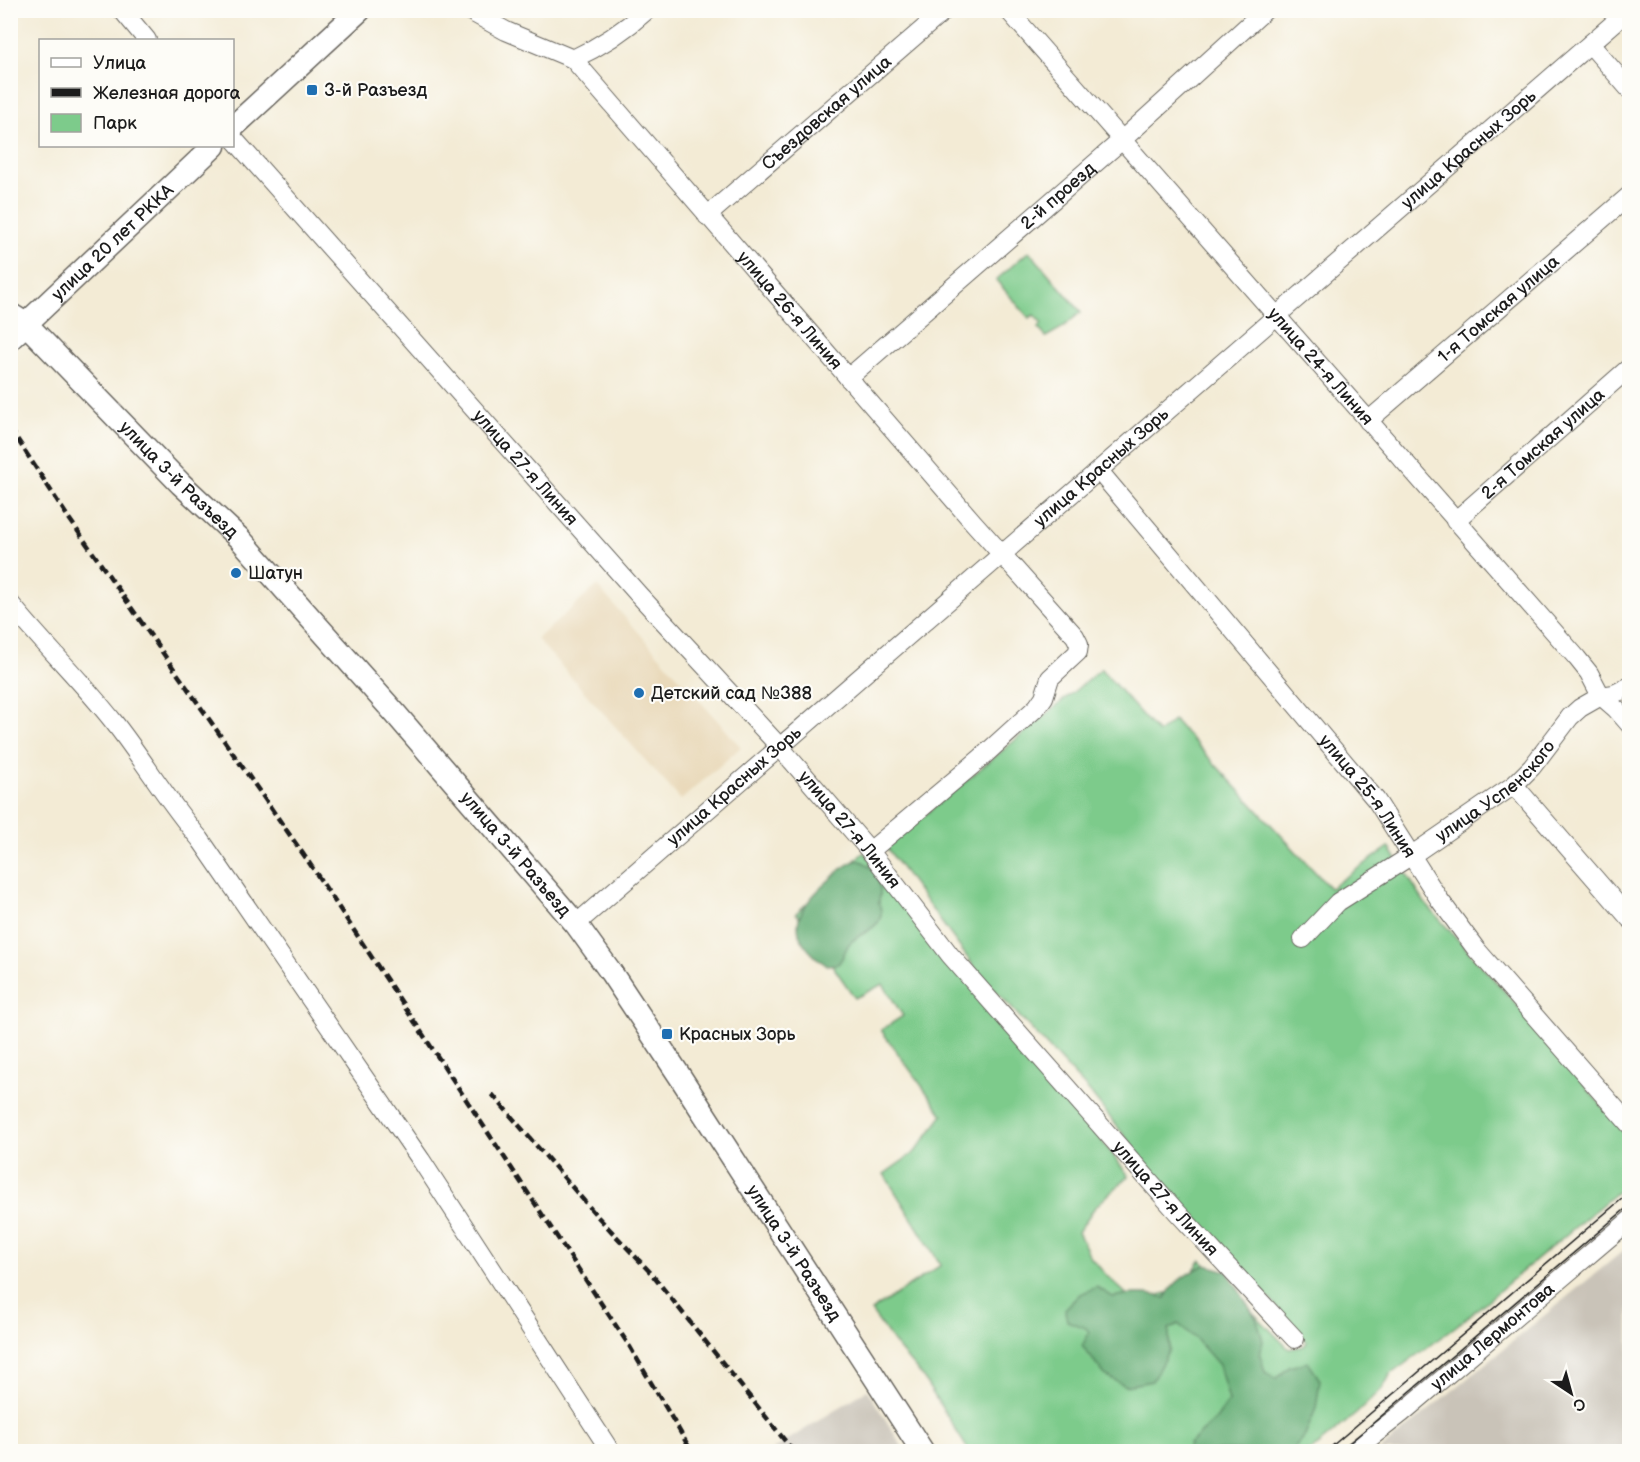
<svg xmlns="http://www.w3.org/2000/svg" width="1640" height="1462" viewBox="0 0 1640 1462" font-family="'Balsamiq Sans',sans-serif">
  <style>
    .built { fill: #e9d9ba }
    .industrial { fill: #c9c3b8 }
    .green { fill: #7dcb8b; stroke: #4c7454; stroke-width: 1.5 }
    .forest { fill: #66af77; stroke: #41664a; stroke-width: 1.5 }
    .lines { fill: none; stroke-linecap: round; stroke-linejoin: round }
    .minor-casing { stroke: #67645d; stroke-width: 20 }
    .major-casing { stroke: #67645d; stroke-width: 25 }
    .minor { stroke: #fff; stroke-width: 18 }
    .major { stroke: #fff; stroke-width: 22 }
    .tram { stroke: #1c1c1c; stroke-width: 1.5 }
    .rail { stroke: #1c1c1c; stroke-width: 4.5; stroke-dasharray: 9 4.5; stroke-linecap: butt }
    .poi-dot { fill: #1f6fb2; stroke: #fdfcf7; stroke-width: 2 }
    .labels { text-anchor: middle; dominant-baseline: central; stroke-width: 4.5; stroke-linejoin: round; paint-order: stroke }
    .poi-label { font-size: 18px; fill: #1c1c1c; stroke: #fdfcf7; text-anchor: start }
    .street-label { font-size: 18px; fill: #1c1c1c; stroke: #fdfcf7 }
  </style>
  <rect width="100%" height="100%" fill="#fdfcf7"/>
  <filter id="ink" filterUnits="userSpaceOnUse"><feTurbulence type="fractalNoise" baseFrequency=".0167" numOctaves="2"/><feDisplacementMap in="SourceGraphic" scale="12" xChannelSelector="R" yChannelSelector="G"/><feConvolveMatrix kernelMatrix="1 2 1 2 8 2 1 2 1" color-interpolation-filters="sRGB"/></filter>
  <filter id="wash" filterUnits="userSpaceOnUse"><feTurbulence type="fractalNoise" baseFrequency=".008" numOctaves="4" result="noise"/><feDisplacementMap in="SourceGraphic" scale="24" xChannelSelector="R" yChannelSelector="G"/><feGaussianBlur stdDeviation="1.35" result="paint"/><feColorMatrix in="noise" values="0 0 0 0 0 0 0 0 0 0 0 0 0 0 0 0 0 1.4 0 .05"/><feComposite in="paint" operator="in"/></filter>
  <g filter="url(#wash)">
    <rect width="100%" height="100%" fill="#f3ebd5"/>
    <path class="built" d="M 597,586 L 741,747 L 681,800 L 537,639 Z"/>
    <g class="industrial">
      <path d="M 1629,1246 L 1629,1451 L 1379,1451 Z"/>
      <path d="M 867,1390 L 905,1451 L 772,1450 Z"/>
    </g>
    <g class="green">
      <path d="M 1029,251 L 1081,312 L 1062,328 L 1046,337 L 1038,328 L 1042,324 L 1034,315 L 1029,318 L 996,280 Z"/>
      <path d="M 1101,669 L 1158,733 L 1174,720 L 1330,888 L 1389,847 L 1425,903 L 1516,1004 L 1629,1138 L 1629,1182 L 1463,1321 L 1391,1374 L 1382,1389 L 1356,1414 L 1311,1451 L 1096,1452 L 1091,1445 L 1081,1451 L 969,1451 L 922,1376 L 897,1347 L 871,1311 L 941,1265 L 884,1174 L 915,1152 L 943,1115 L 881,1030 L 903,1016 L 883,984 L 855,998 L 796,913 L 864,852 L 1074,1105 L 1129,1176 L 1095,1207 L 1078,1232 L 1091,1258 L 1108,1277 L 1134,1301 L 1179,1290 L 1201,1260 L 1289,1349 L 1304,1346 L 1307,1342 L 1233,1257 L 1159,1179 L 1088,1090 L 978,972 L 886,847 Z"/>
    </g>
    <g class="forest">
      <path d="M 858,860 C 870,863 879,876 880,888 C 881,893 879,898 879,903 C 881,910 883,913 879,921 C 873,931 858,934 849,944 C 845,949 845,956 838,964 L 826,965 C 784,935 793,912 828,881 C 838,872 846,863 858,860 Z"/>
      <path d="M 1205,1265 L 1227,1271 L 1257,1320 L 1263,1341 L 1260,1355 L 1265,1372 L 1276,1379 L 1289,1367 L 1308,1362 L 1320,1380 L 1316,1408 L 1305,1436 L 1292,1451 L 1187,1451 L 1189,1444 L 1216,1419 L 1229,1401 L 1219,1365 L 1196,1339 L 1178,1324 L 1169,1329 L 1169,1350 L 1152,1381 L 1125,1386 L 1105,1375 L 1082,1346 L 1089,1333 L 1086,1328 L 1067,1321 L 1065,1309 L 1080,1294 L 1097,1287 L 1113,1297 C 1132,1293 1146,1292 1165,1298 C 1174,1281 1188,1273 1205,1265 Z"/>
    </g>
  </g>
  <g filter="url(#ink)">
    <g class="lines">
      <defs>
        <g id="minor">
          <path d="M 122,10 L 147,40"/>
          <path id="s1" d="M 468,10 L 506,31 L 573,59 L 973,522 L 1075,636 L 1079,644 L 1078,652 L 1050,678 L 1044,697 L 1037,707 L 981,758 L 870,851"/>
          <path id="s2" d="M 1008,10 L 1577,658 L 1589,673 L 1601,696 L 1616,709 L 1630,725"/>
          <path d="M 1590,44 L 1630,90"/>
          <path d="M 573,59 C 601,46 624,31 647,10"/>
          <path id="s3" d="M 232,137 L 639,595 L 779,746 L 870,851 L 950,955 L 1176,1211 L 1295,1339"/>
          <path id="s4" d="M 707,216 L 945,10"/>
          <path id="s5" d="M 848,378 L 1122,140 L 1265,10"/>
          <path id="s6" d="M 1368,421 L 1630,195"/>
          <path id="s7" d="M 1099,471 L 1376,800 L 1439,899 L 1476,949 L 1630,1125"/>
          <path id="s8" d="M 1455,521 L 1630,367"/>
          <path d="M 10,603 C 43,644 81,680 113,721 C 143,759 168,802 200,839 L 421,1160 L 611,1452"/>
          <path d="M 1514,785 L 1630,919"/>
          <path id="s9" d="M 576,924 C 925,618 1278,315 1629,10"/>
          <path id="s10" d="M 1303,939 L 1338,902 L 1412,855 L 1514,785 L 1532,767 L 1570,717 L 1580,708 L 1601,696 L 1614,694 L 1630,686"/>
          <path id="s11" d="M 1352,1452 L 1402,1413 L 1630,1220"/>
        </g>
        <g id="major">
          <path d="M 232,128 L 360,10"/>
          <path id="s12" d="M 10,314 L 26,324 L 181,484 L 240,539 L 394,712 L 576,924 L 610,971 L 679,1075 L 923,1452"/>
          <path id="s13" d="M 10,339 L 214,146"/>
        </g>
      </defs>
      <use href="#minor" class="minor-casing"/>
      <use href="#major" class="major-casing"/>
      <use href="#minor" class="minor"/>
      <use href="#major" class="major"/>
      <g class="tram">
        <path d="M 1325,1452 L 1630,1192"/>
        <path d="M 1339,1452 L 1630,1205"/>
      </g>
      <g class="rail">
        <path d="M 10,428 L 68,517 L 308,861 L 630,1347 L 692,1452"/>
        <path d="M 492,1094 L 597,1216 L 650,1272 L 794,1452"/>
      </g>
    </g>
  </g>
  <g class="poi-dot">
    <rect x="306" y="84" width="12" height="12" rx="3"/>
    <circle cx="236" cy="573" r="6"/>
    <circle cx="639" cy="693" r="6"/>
    <rect x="661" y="1028" width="12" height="12" rx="3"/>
  </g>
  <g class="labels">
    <g class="poi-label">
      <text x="324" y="90">3-й Разъезд</text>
      <text x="248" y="573">Шатун</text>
      <text x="651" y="693">Детский сад №388</text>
      <text x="679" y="1034">Красных Зорь</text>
    </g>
    <g class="street-label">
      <text stroke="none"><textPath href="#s4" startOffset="158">Съездовская улица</textPath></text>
      <text stroke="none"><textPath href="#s9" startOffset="1182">улица Красных Зорь</textPath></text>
      <text stroke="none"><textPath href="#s5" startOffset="278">2-й проезд</textPath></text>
      <text stroke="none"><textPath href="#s13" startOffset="141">улица 20 лет РККА</textPath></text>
      <text stroke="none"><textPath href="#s6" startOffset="172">1-я Томская улица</textPath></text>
      <text stroke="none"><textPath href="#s1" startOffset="448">улица 26-я Линия</textPath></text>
      <text stroke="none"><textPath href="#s2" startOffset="474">улица 24-я Линия</textPath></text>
      <text stroke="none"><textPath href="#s8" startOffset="117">2-я Томская улица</textPath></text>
      <text stroke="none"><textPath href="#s3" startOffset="442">улица 27-я Линия</textPath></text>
      <text stroke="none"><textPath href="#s9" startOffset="696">улица Красных Зорь</textPath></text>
      <text stroke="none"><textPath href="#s12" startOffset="237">улица 3-й Разъезд</textPath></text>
      <text stroke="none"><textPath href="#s9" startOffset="210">улица Красных Зорь</textPath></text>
      <text stroke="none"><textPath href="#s10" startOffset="244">улица Успенского</textPath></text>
      <text stroke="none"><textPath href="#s7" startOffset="422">улица 25-я Линия</textPath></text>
      <text stroke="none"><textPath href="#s3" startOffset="928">улица 27-я Линия</textPath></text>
      <text stroke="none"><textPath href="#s12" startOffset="741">улица 3-й Разъезд</textPath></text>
      <text stroke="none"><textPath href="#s3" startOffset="1414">улица 27-я Линия</textPath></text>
      <text stroke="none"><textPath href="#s12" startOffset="1228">улица 3-й Разъезд</textPath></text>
      <text stroke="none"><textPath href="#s11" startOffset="182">улица Лермонтова</textPath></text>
    </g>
  </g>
  <rect width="1640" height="1462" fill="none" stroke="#fdfcf7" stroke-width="36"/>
  <rect x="39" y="39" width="195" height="108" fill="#fdfcf7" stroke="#a3a29f" stroke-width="1.5"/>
  <rect x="51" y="58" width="30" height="9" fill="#ffffff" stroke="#a3a29f" stroke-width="1.5"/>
  <text x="93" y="69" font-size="18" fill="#1c1c1c">Улица</text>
  <rect x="51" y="88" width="30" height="9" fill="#1c1c1c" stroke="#a3a29f" stroke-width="1.5"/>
  <text x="93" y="99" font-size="18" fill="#1c1c1c">Железная дорога</text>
  <rect x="51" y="114" width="30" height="18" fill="#7dcb8b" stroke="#a3a29f" stroke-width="1.5"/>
  <text x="93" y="129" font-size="18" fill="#1c1c1c">Парк</text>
  <g transform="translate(1571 1393) rotate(144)" stroke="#fdfcf7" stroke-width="4.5" paint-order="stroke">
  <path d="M0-4.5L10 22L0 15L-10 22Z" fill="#1c1c1c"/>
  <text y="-9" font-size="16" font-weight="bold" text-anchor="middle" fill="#1c1c1c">С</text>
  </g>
</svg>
